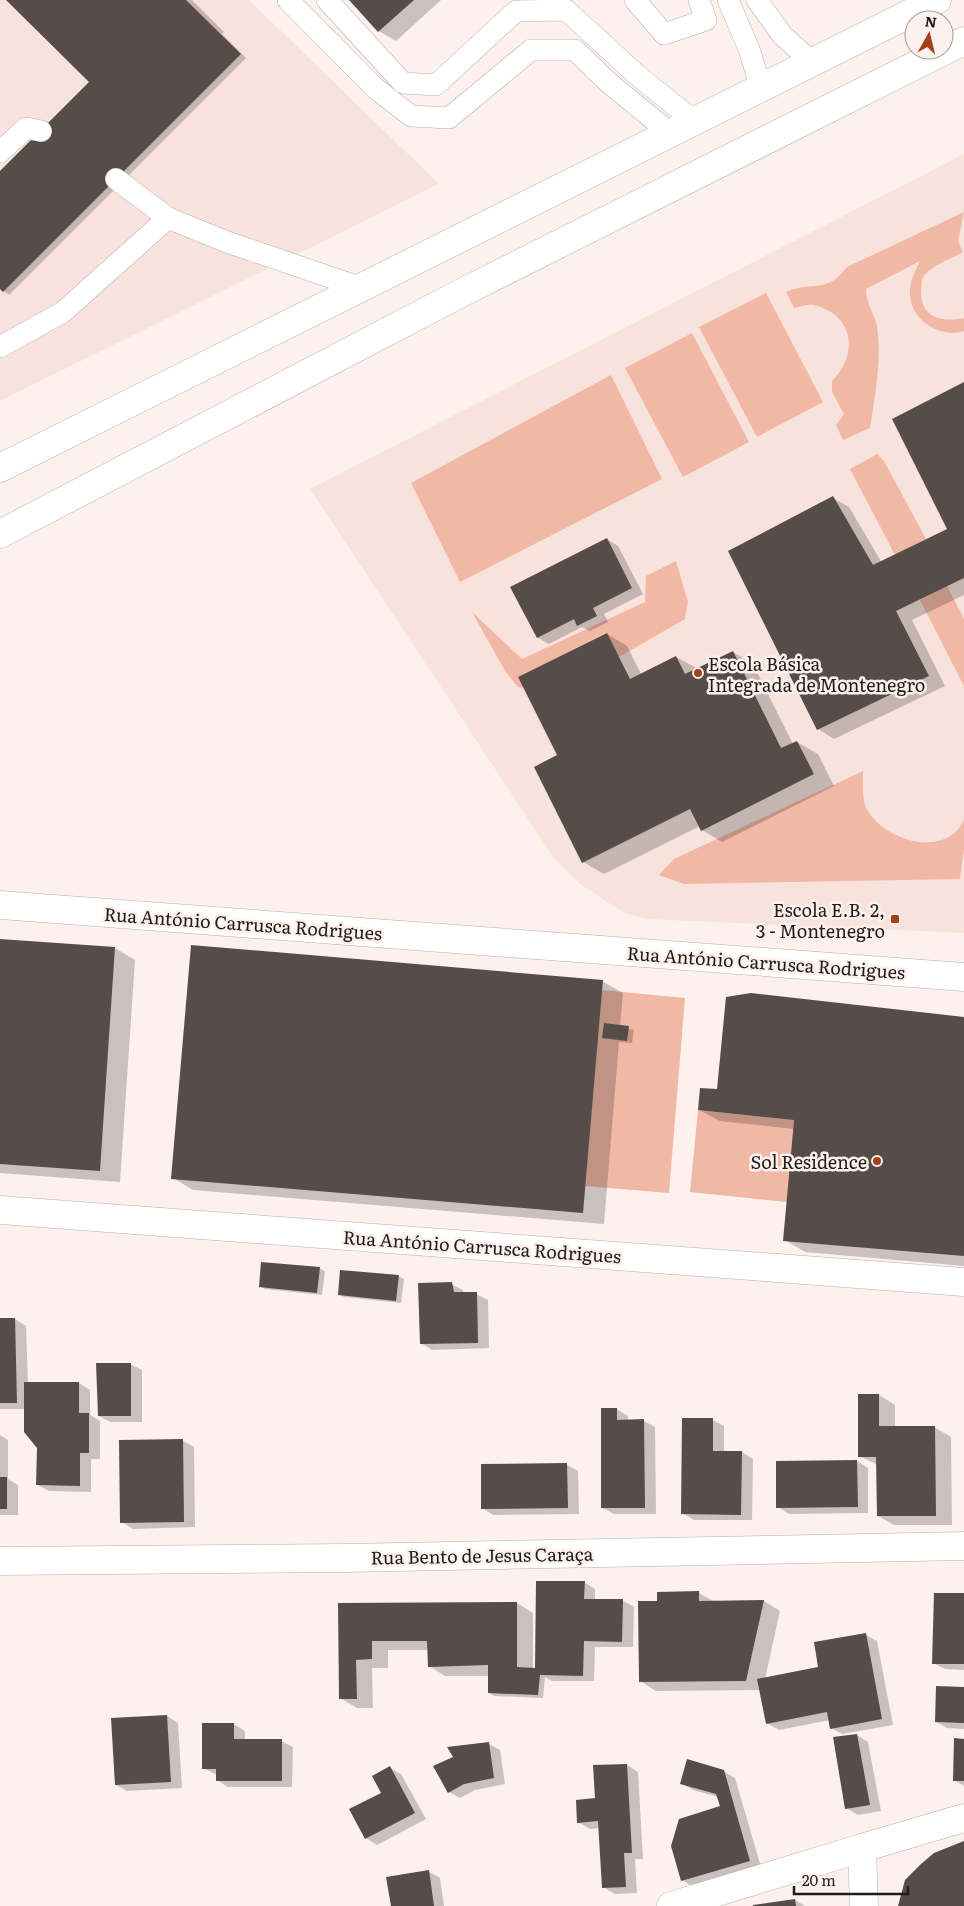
<svg xmlns="http://www.w3.org/2000/svg" width="964" height="1906" viewBox="0 0 964 1906" font-family="Literata,serif">
  <style>
    .built { fill: #f7e3dc }
    .green { fill: #f1b8a5 }
    .shadow { fill: #0003 }
    .building { fill: #564d49 }
    .lines { fill: none; stroke-linecap: round; stroke-linejoin: round }
    .lane-casing { stroke: #b8ada9; stroke-width: 22 }
    .street-casing { stroke: #b8ada9; stroke-width: 29 }
    .primary-casing { stroke: #b8ada9; stroke-width: 29 }
    .lane { stroke: #fff; stroke-width: 21 }
    .street { stroke: #fff; stroke-width: 28 }
    .primary { stroke: #fff; stroke-width: 28 }
    .poi-dot { fill: #a64018; stroke: #fdf1ed; stroke-width: 2 }
    .labels { text-anchor: middle; dominant-baseline: central; stroke-width: 5; stroke-linejoin: round; paint-order: stroke }
    .poi-label { font-size: 18px; fill: #201c1b; stroke: #fdf1ed; text-anchor: end }
    .street-label { font-size: 18px; fill: #201c1b; stroke: #fdf1ed }
  </style>
  <rect width="100%" height="100%" fill="#fdf1ed"/>
  <g class="built">
    <path d="M 0,0 L 249,0 L 439,184 L 0,401 Z"/>
    <path d="M 964,154 L 964,933 L 647,919 L 624,913 L 580,884 L 554,858 L 310,489 Z"/>
  </g>
  <g class="green">
    <path d="M 964,212 L 958,241 L 963,252 C 952,259 927,266 922,280 C 921,283 922,288 921,291 C 920,317 942,323 964,318 L 964,331 C 941,339 910,320 910,294 C 909,282 915,271 920,261 L 866,289 C 866,303 874,313 877,326 C 882,360 875,395 870,428 L 843,440 L 836,425 L 844,414 L 832,392 L 832,381 C 852,362 857,329 831,312 C 826,310 819,305 813,305 C 807,304 800,307 794,308 L 786,292 C 813,280 826,295 847,267 Z"/>
    <path d="M 766,293 L 823,402 L 757,437 L 699,327 Z"/>
    <path d="M 692,333 L 749,442 L 683,477 L 625,368 Z"/>
    <path d="M 611,375 L 662,479 L 460,582 L 411,483 Z"/>
    <path d="M 877,454 L 884,461 L 926,539 L 895,555 L 850,469 Z"/>
    <path d="M 676,561 L 688,602 L 685,619 L 619,657 L 606,633 L 519,677 L 524,688 L 518,687 L 505,671 L 472,612 L 522,659 L 645,602 L 646,576 Z"/>
    <path d="M 947,586 L 964,619 L 964,686 L 920,600 Z"/>
    <path d="M 863,771 C 863,784 861,802 869,813 C 889,842 946,858 964,820 L 964,848 L 960,879 L 684,884 L 659,875 L 674,859 Z"/>
    <path d="M 602,990 L 685,998 L 669,1193 L 585,1186 Z"/>
    <path d="M 698,1110 L 794,1120 L 787,1202 L 690,1192 Z"/>
  </g>
  <g class="shadow">
    <path d="M 8,0 L 192,0 L 224,32 L 222,34 L 246,58 L 9,295 L 0,288 L 0,172 L 91,82 Z"/>
    <path d="M 351,0 L 441,0 L 396,41 L 379,31 Z"/>
    <path d="M 964,384 L 964,595 L 912,620 L 945,686 L 834,739 L 818,729 L 833,498 L 849,507 L 882,563 L 948,529 Z"/>
    <path d="M 607,539 L 618,546 L 643,594 L 604,614 L 608,622 L 590,631 L 582,627 L 549,644 L 538,638 L 512,588 Z"/>
    <path d="M 607,634 L 627,646 L 641,674 L 676,657 L 698,669 L 733,652 L 753,664 L 793,744 L 797,742 L 818,754 L 834,786 L 722,842 L 702,830 L 700,826 L 604,874 L 583,862 L 559,756 Z"/>
    <path d="M 0,940 L 115,948 L 135,960 L 120,1182 L 0,1173 Z"/>
    <path d="M 602,981 L 623,993 L 620,1026 L 634,1030 L 632,1043 L 619,1042 L 604,1224 L 193,1190 L 173,1178 Z"/>
    <path d="M 964,1018 L 964,1266 L 805,1252 L 785,1240 L 794,1129 L 720,1121 L 699,1110 L 718,1091 Z"/>
    <path d="M 319,1268 L 325,1271 L 322,1295 L 265,1289 L 260,1286 Z"/>
    <path d="M 398,1276 L 404,1279 L 401,1303 L 344,1297 L 339,1294 Z"/>
    <path d="M 451,1284 L 463,1290 L 464,1294 L 476,1294 L 488,1300 L 489,1348 L 432,1350 L 421,1343 Z"/>
    <path d="M 0,1319 L 15,1319 L 26,1326 L 28,1383 L 79,1383 L 90,1390 L 90,1415 L 100,1421 L 100,1459 L 91,1459 L 91,1492 L 49,1491 L 38,1485 L 38,1448 L 25,1409 L 0,1409 Z"/>
    <path d="M 130,1364 L 142,1370 L 142,1422 L 110,1422 L 99,1416 Z"/>
    <path d="M 879,1395 L 895,1405 L 895,1428 L 934,1427 L 951,1437 L 952,1525 L 894,1525 L 878,1516 L 878,1465 L 859,1456 Z"/>
    <path d="M 617,1409 L 628,1416 L 628,1421 L 644,1421 L 655,1427 L 656,1514 L 614,1514 L 603,1508 L 602,1410 Z"/>
    <path d="M 713,1420 L 724,1426 L 724,1452 L 742,1452 L 753,1459 L 752,1520 L 694,1520 L 682,1513 Z"/>
    <path d="M 0,1435 L 8,1440 L 8,1479 L 18,1485 L 18,1515 L 0,1515 Z"/>
    <path d="M 183,1441 L 194,1447 L 195,1527 L 133,1529 L 122,1522 Z"/>
    <path d="M 857,1461 L 868,1468 L 868,1513 L 789,1514 L 778,1507 Z"/>
    <path d="M 482,1465 L 567,1465 L 578,1471 L 579,1514 L 493,1515 L 482,1508 Z"/>
    <path d="M 584,1582 L 595,1589 L 595,1600 L 622,1600 L 634,1607 L 633,1647 L 595,1647 L 594,1681 L 552,1681 L 545,1677 L 543,1698 L 494,1696 L 489,1693 L 489,1676 L 445,1676 L 429,1666 L 429,1650 L 388,1650 L 388,1668 L 372,1668 L 373,1708 L 357,1708 L 340,1698 L 339,1604 L 517,1603 L 533,1613 L 533,1669 L 536,1669 Z"/>
    <path d="M 699,1593 L 715,1602 L 764,1601 L 780,1611 L 765,1679 L 820,1668 L 866,1635 L 877,1641 L 893,1725 L 842,1734 L 831,1728 L 830,1720 L 779,1730 L 767,1723 L 761,1690 L 656,1691 L 640,1681 L 658,1602 Z"/>
    <path d="M 964,1595 L 964,1670 L 945,1669 L 933,1663 Z"/>
    <path d="M 964,1689 L 964,1729 L 947,1728 L 936,1722 Z"/>
    <path d="M 167,1716 L 178,1723 L 182,1788 L 127,1791 L 116,1785 Z"/>
    <path d="M 234,1724 L 245,1731 L 245,1740 L 281,1741 L 293,1747 L 292,1787 L 228,1787 L 217,1780 L 217,1775 L 203,1768 Z"/>
    <path d="M 857,1735 L 868,1742 L 881,1811 L 858,1815 L 846,1808 Z"/>
    <path d="M 964,1740 L 964,1786 L 954,1780 Z"/>
    <path d="M 489,1744 L 500,1750 L 505,1784 L 475,1790 L 460,1798 L 449,1792 Z"/>
    <path d="M 627,1765 L 638,1772 L 643,1859 L 635,1859 L 637,1893 L 615,1894 L 603,1887 L 600,1828 L 590,1829 L 578,1822 Z"/>
    <path d="M 390,1768 L 401,1774 L 426,1819 L 377,1845 L 366,1838 Z"/>
    <path d="M 723,1771 L 735,1778 L 761,1867 L 693,1887 L 682,1880 L 722,1807 L 719,1797 L 693,1790 L 681,1783 Z"/>
    <path d="M 428,1871 L 440,1878 L 444,1906 L 392,1906 Z"/>
    <path d="M 795,1900 L 805,1906 L 754,1906 Z"/>
  </g>
  <g class="building">
    <path d="M 6,0 L 186,0 L 241,54 L 3,292 L 0,289 L 0,171 L 89,82 Z"/>
    <path d="M 349,0 L 414,0 L 378,32 Z"/>
    <path d="M 964,382 L 964,578 L 896,611 L 929,676 L 817,730 L 728,551 L 833,496 L 873,565 L 947,529 L 892,419 Z"/>
    <path d="M 607,538 L 632,588 L 593,608 L 597,616 L 577,626 L 574,619 L 537,638 L 510,587 Z"/>
    <path d="M 607,633 L 630,679 L 676,656 L 685,674 L 733,651 L 781,748 L 797,741 L 814,774 L 701,831 L 690,809 L 582,863 L 534,767 L 557,755 L 518,677 Z"/>
    <path d="M 0,939 L 115,947 L 100,1171 L 0,1164 Z"/>
    <path d="M 191,945 L 603,980 L 583,1213 L 171,1179 Z"/>
    <path d="M 751,993 L 964,1017 L 964,1256 L 783,1241 L 794,1120 L 698,1110 L 700,1088 L 717,1089 L 726,997 Z"/>
    <path d="M 604,1023 L 629,1026 L 627,1041 L 602,1038 Z"/>
    <path d="M 261,1262 L 320,1267 L 317,1293 L 259,1287 Z"/>
    <path d="M 340,1270 L 399,1275 L 396,1301 L 338,1295 Z"/>
    <path d="M 452,1282 L 454,1292 L 477,1292 L 478,1343 L 420,1344 L 418,1283 Z"/>
    <path d="M 0,1318 L 15,1318 L 17,1403 L 0,1403 Z"/>
    <path d="M 96,1363 L 131,1363 L 131,1416 L 98,1416 Z"/>
    <path d="M 24,1382 L 79,1382 L 79,1413 L 89,1413 L 89,1453 L 80,1453 L 80,1486 L 36,1485 L 37,1448 L 24,1432 Z"/>
    <path d="M 858,1394 L 879,1394 L 879,1426 L 935,1426 L 936,1516 L 877,1516 L 876,1457 L 858,1457 Z"/>
    <path d="M 601,1408 L 617,1408 L 617,1420 L 644,1419 L 645,1508 L 601,1508 Z"/>
    <path d="M 682,1418 L 713,1418 L 713,1451 L 742,1451 L 741,1515 L 681,1514 Z"/>
    <path d="M 183,1439 L 184,1522 L 120,1523 L 119,1440 Z"/>
    <path d="M 857,1460 L 858,1507 L 776,1508 L 776,1461 Z"/>
    <path d="M 567,1463 L 568,1508 L 481,1509 L 481,1464 Z"/>
    <rect x="0" y="1477" width="7" height="32"/>
    <path d="M 536,1581 L 585,1581 L 584,1599 L 623,1599 L 622,1642 L 584,1641 L 583,1676 L 540,1675 L 538,1695 L 488,1693 L 488,1665 L 428,1667 L 427,1641 L 372,1641 L 372,1659 L 356,1660 L 357,1699 L 339,1699 L 338,1603 L 517,1602 L 517,1667 L 535,1668 Z"/>
    <path d="M 699,1591 L 699,1601 L 764,1600 L 746,1681 L 639,1682 L 638,1601 L 657,1601 L 657,1592 Z"/>
    <path d="M 934,1593 L 964,1593 L 964,1664 L 932,1664 Z"/>
    <path d="M 866,1633 L 882,1719 L 830,1729 L 827,1712 L 766,1724 L 757,1679 L 818,1667 L 814,1642 Z"/>
    <path d="M 936,1686 L 964,1687 L 964,1723 L 935,1722 Z"/>
    <path d="M 167,1715 L 171,1782 L 115,1785 L 111,1718 Z"/>
    <path d="M 202,1723 L 234,1723 L 234,1739 L 282,1739 L 282,1781 L 216,1781 L 216,1769 L 202,1769 Z"/>
    <path d="M 857,1734 L 870,1805 L 845,1809 L 833,1737 Z"/>
    <path d="M 954,1738 L 964,1739 L 964,1781 L 953,1781 Z"/>
    <path d="M 489,1742 L 494,1778 L 464,1784 L 448,1793 L 433,1766 L 453,1757 L 447,1747 Z"/>
    <path d="M 687,1759 L 724,1770 L 750,1861 L 681,1881 L 671,1846 L 679,1819 L 720,1806 L 716,1794 L 680,1784 Z"/>
    <path d="M 627,1764 L 632,1853 L 624,1853 L 626,1887 L 602,1888 L 598,1821 L 577,1823 L 576,1800 L 595,1798 L 593,1765 Z"/>
    <path d="M 390,1766 L 415,1813 L 365,1839 L 349,1809 L 381,1793 L 372,1776 Z"/>
    <path d="M 964,1841 L 964,1906 L 898,1906 L 905,1880 L 921,1864 L 934,1853 Z"/>
    <path d="M 429,1870 L 434,1906 L 391,1906 L 386,1877 Z"/>
    <path d="M 795,1899 L 796,1906 L 753,1906 L 753,1905 Z"/>
  </g>
  <g class="lines">
    <defs>
      <g id="lane">
        <path d="M 288,0 L 375,88 L 411,116 L 449,118 L 531,50 L 575,50 L 609,83 L 670,133"/>
        <path d="M 327,0 L 403,83 L 436,85 L 516,11 L 566,10 L 637,75 L 694,121"/>
        <path d="M 635,0 L 664,34 L 706,20 L 699,0"/>
        <path d="M 728,0 L 749,49 L 761,88"/>
        <path d="M 757,0 L 782,35 L 813,63"/>
        <path d="M 0,152 L 26,128 L 41,131"/>
        <path d="M 116,179 L 168,218 L 227,242 L 359,287"/>
        <path d="M 0,347 L 63,312 L 168,218"/>
      </g>
      <g id="street">
        <path d="M 0,905 L 964,977"/>
        <path d="M 0,1210 L 964,1282"/>
        <path d="M 0,1561 L 347,1558 L 964,1546"/>
        <path d="M 671,1906 L 862,1848"/>
        <path d="M 864,1906 L 862,1848 L 964,1818"/>
      </g>
      <g id="primary">
        <path d="M 0,468 L 937,0"/>
        <path d="M 0,534 L 467,290 L 964,41"/>
      </g>
    </defs>
    <use href="#lane" class="lane-casing"/>
    <use href="#street" class="street-casing"/>
    <use href="#primary" class="primary-casing"/>
    <use href="#lane" class="lane"/>
    <use href="#street" class="street"/>
    <use href="#primary" class="primary"/>
  </g>
  <g class="poi-dot">
    <circle cx="698" cy="673" r="5"/>
    <rect x="890" y="914" width="10" height="10" rx="2.5"/>
    <circle cx="877" cy="1161" r="5"/>
  </g>
  <g class="labels">
    <g class="poi-label">
      <text x="708" y="663" text-anchor="start">Escola Básica<tspan x="708" dy="21">Integrada de Montenegro</tspan></text>
      <text x="885" y="909">Escola E.B. 2,<tspan x="885" dy="21">3 - Montenegro</tspan></text>
      <text x="867" y="1161">Sol Residence</text>
    </g>
    <g class="street-label">
      <text transform="translate(243 923) rotate(4)">Rua António Carrusca Rodrigues</text>
      <text transform="translate(766 962) rotate(4)">Rua António Carrusca Rodrigues</text>
      <text transform="translate(482 1246) rotate(4)">Rua António Carrusca Rodrigues</text>
      <text transform="translate(482 1555) rotate(-1)">Rua Bento de Jesus Caraça</text>
    </g>
  </g>
  <g transform="translate(929 35) rotate(8)"><circle r="24" fill="#fdf1ed" stroke="#a59c99"/>
  <path d="M0-4L9 19L0 12L-9 19Z" fill="#a64018"/>
  <text y="-8" font-size="14" font-weight="bold" text-anchor="middle" fill="#201c1b">N</text>
  </g>
  <path d="M794 1886v8h114v-8" fill="none" stroke="#201c1b" stroke-width="2.5"/>
  <text x="802" y="1886" font-size="15" fill="#201c1b" stroke="#fdf1ed" stroke-width="4" paint-order="stroke">20 m</text>
</svg>
